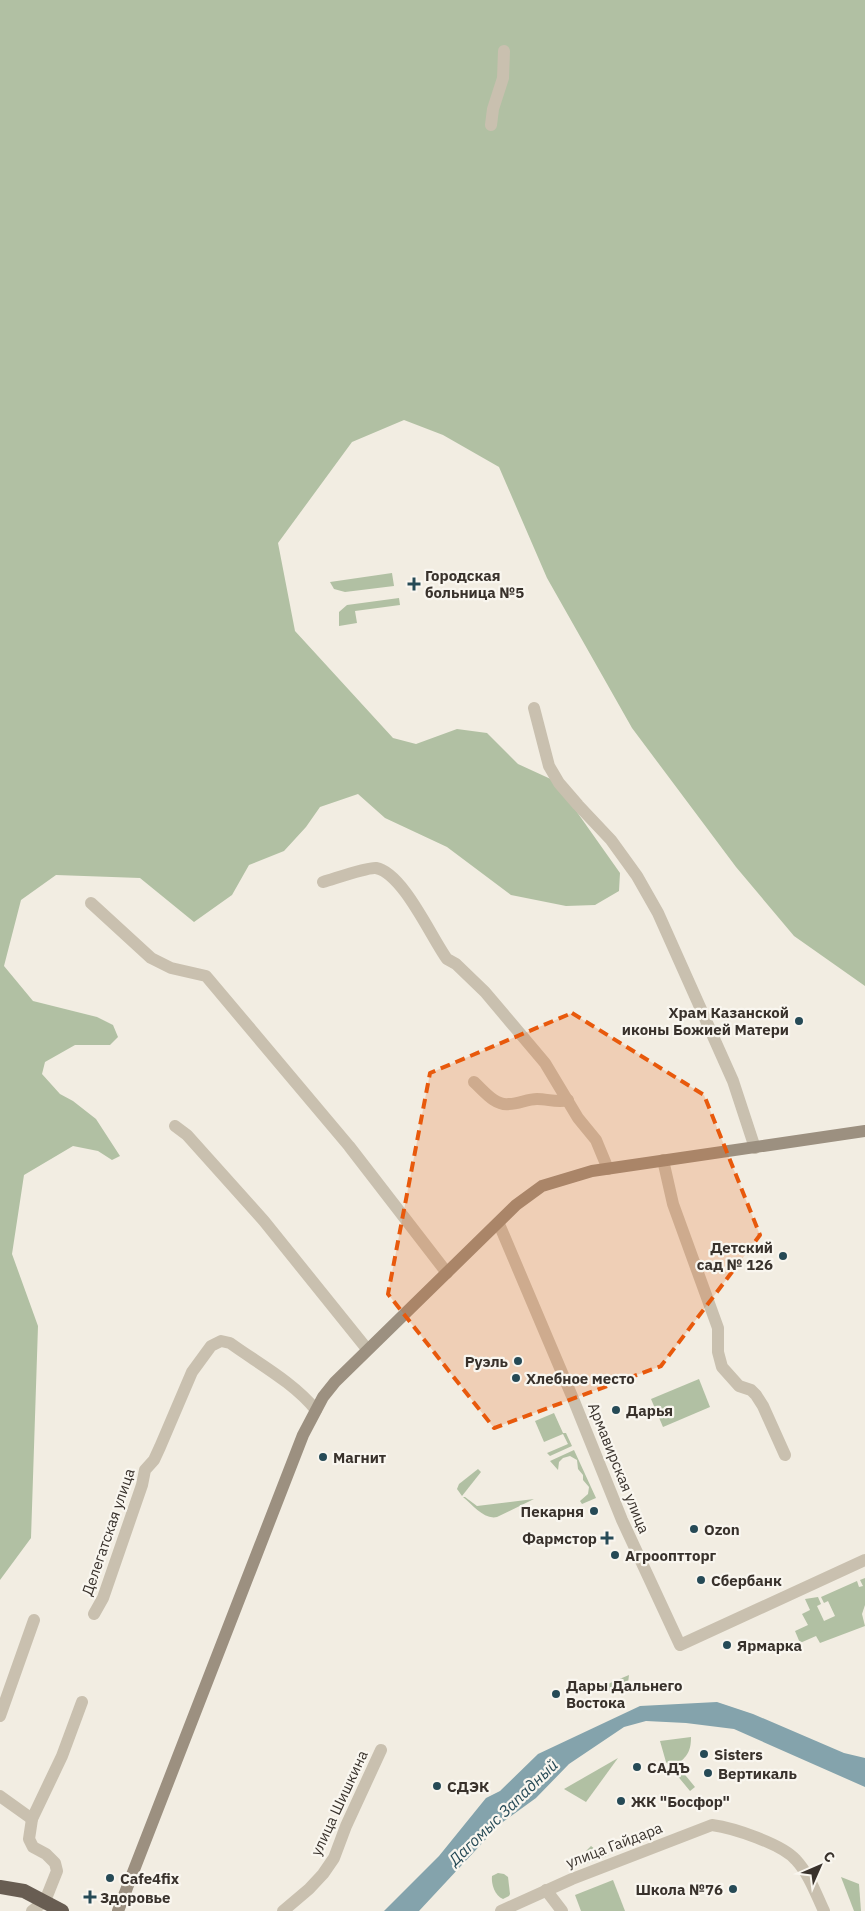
<svg xmlns="http://www.w3.org/2000/svg" width="865" height="1911" viewBox="0 0 865 1911" font-family="'IBM Plex Sans',sans-serif">
  <style>
    .green { fill: #b1c0a3 }
    .water { fill: #84a3ac }
    .lines { fill: none; stroke-linecap: round; stroke-linejoin: round }
    .minor { stroke: #c9c0af; stroke-width: 12 }
    .secondary { stroke: #9c9080; stroke-width: 12 }
    .trunk { stroke: #685d52; stroke-width: 14 }
    .marked { fill: #e8590c; fill-opacity: 0.2; stroke: #e8590c; stroke-width: 4; stroke-dasharray: 10 6; stroke-linejoin: round }
    .poi-dot { fill: #264a56; stroke: #f9f6ef; stroke-width: 2 }
    .labels { text-anchor: middle; dominant-baseline: central; stroke-width: 4.5; stroke-linejoin: round; paint-order: stroke }
    .poi-label { font-size: 15px; font-weight: bold; fill: #39322c; stroke: #f9f6ef; text-anchor: start }
    .street-label { font-size: 15px; fill: #39322c; stroke: #f9f6ef }
    .water-label { font-size: 16px; font-style: italic; fill: #264a56; stroke: #f9f6ef }
  </style>
  <rect width="100%" height="100%" fill="#f2ede2"/>
  <g class="green">
    <path d="M 0,0 L 865,0 L 865,986 L 794,936 L 736,867 L 632,728 L 547,578 L 499,467 L 443,435 L 404,420 L 352,442 L 278,543 L 295,631 L 393,738 L 416,744 L 457,729 L 487,733 L 518,764 L 555,781 L 620,873 L 619,891 L 595,905 L 566,906 L 511,895 L 447,847 L 385,818 L 358,794 L 320,807 L 306,827 L 284,851 L 249,865 L 232,895 L 194,922 L 140,878 L 56,875 L 21,900 L 4,966 L 33,1001 L 97,1017 L 113,1025 L 118,1037 L 110,1045 L 75,1045 L 45,1062 L 42,1074 L 60,1094 L 73,1101 L 96,1119 L 120,1156 L 112,1160 L 98,1151 L 73,1146 L 24,1175 L 12,1254 L 38,1326 L 31,1538 L 0,1580 Z"/>
    <path d="M 392,573 L 394,586 L 345,592 L 334,589 L 330,582 Z"/>
    <path d="M 399,598 L 400,605 L 355,611 L 357,623 L 339,626 L 339,612 L 347,605 Z"/>
    <path d="M 699,1379 L 710,1407 L 663,1427 L 651,1399 Z"/>
    <path d="M 554,1413 L 563,1433 L 566,1433 L 572,1446 L 550,1456 L 547,1453 L 568,1444 L 563,1434 L 544,1442 L 535,1421 Z"/>
    <path d="M 574,1450 L 596,1498 L 582,1504 L 580,1501 L 588,1494 L 589,1487 L 583,1480 L 583,1475 L 578,1469 L 577,1460 L 570,1456 L 563,1458 L 559,1462 L 558,1470 L 550,1461 Z"/>
    <path d="M 478,1469 L 481,1472 L 462,1496 L 457,1489 L 459,1484 Z"/>
    <path d="M 463,1497 L 465,1497 L 477,1506 L 534,1499 L 497,1517 C 484,1520 473,1505 463,1497 Z"/>
    <path d="M 865,1578 L 865,1605 L 862,1614 L 865,1626 L 820,1643 L 816,1636 L 800,1643 L 795,1631 L 808,1625 L 802,1614 L 810,1610 L 805,1599 L 818,1597 L 821,1604 L 817,1606 L 824,1621 L 835,1616 L 828,1601 L 824,1603 L 821,1597 L 857,1581 L 859,1587 L 863,1586 L 860,1580 Z"/>
    <path d="M 629,1675 L 628,1683 L 608,1692 L 603,1686 Z"/>
    <path d="M 691,1737 C 691,1752 687,1756 677,1765 L 695,1787 L 690,1791 L 666,1762 L 660,1741 Z"/>
    <path d="M 618,1758 L 586,1802 L 564,1789 Z"/>
    <path d="M 591,1846 L 596,1850 L 604,1846 L 609,1855 L 580,1866 L 578,1865 L 577,1860 Z"/>
    <path d="M 498,1873 L 504,1874 L 508,1877 L 510,1894 L 509,1896 L 503,1899 C 495,1896 491,1884 492,1876 Z"/>
    <path d="M 841,1877 L 859,1884 L 861,1911 L 854,1911 Z"/>
    <path d="M 613,1880 L 625,1911 L 581,1911 L 575,1895 Z"/>
  </g>
  <path class="water" d="M 717,1702 L 753,1714 L 844,1753 L 865,1758 L 865,1787 L 734,1729 L 686,1723 L 646,1721 L 624,1727 L 569,1764 L 536,1798 L 500,1824 L 419,1911 L 384,1911 L 439,1856 L 486,1798 L 500,1791 L 538,1754 L 640,1706 Z"/>
  <g class="lines">
    <g class="minor">
      <path d="M 491,125 L 493,109 L 503,78 L 504,51"/>
      <path d="M 534,708 L 549,766 L 559,783 L 578,805 L 611,840 L 637,876 L 658,913 L 733,1081 L 755,1148"/>
      <path d="M 323,882 C 334,879 367,867 376,868 C 403,873 431,937 447,959 L 456,964 L 485,992 L 545,1063 L 578,1118 L 596,1140 L 608,1169"/>
      <path d="M 91,903 L 151,958 L 171,968 L 206,976 L 349,1146 L 447,1273"/>
      <path d="M 474,1082 C 484,1091 495,1106 509,1104 C 519,1104 527,1099 537,1099 C 548,1099 558,1103 568,1100"/>
      <path d="M 175,1126 L 187,1135 L 264,1221 L 367,1349"/>
      <path d="M 663,1160 L 673,1204 L 718,1328 L 718,1352 L 722,1367 L 739,1386 L 751,1390 L 756,1395 L 763,1406 L 785,1455"/>
      <path d="M 499,1224 L 574,1401 L 622,1520 L 680,1645 L 865,1560"/>
      <path d="M 94,1614 L 103,1598 L 142,1485 L 145,1470 L 154,1460 L 160,1447 L 192,1372 L 211,1346 L 221,1341 L 230,1343 C 259,1364 293,1382 316,1410"/>
      <path d="M 0,1716 L 34,1620"/>
      <path d="M 0,1796 L 32,1819"/>
      <path d="M 546,1890 L 562,1911"/>
      <path d="M 32,1911 L 45,1901 L 57,1871 L 55,1863 L 46,1854 L 33,1847 L 29,1839 L 32,1819 L 62,1756 L 82,1702"/>
      <path d="M 283,1911 L 309,1889 L 323,1874 L 334,1858 L 346,1826 L 381,1750"/>
      <path d="M 501,1911 L 572,1879 L 712,1825 C 734,1828 782,1844 796,1860 C 809,1874 816,1894 824,1911"/>
    </g>
    <path class="secondary" d="M 118,1911 L 303,1435 L 323,1397 L 335,1382 L 516,1205 L 542,1186 L 592,1171 L 865,1131"/>
    <path class="trunk" d="M 0,1887 L 24,1891 L 62,1911"/>
  </g>
  <path class="marked" d="M 572,1013 L 704,1095 L 760,1235 L 661,1366 L 494,1428 L 388,1294 L 430,1073 Z"/>
  <g class="poi-dot">
    <path d="M411.5 576.5h5v5h5v5h-5v5h-5v-5h-5v-5h5z"/>
    <circle cx="799" cy="1021" r="5"/>
    <circle cx="783" cy="1256" r="5"/>
    <circle cx="518" cy="1361" r="5"/>
    <circle cx="516" cy="1378" r="5"/>
    <circle cx="616" cy="1410" r="5"/>
    <circle cx="323" cy="1457" r="5"/>
    <circle cx="594" cy="1511" r="5"/>
    <circle cx="694" cy="1529" r="5"/>
    <path d="M604.5 1530.5h5v5h5v5h-5v5h-5v-5h-5v-5h5z"/>
    <circle cx="615" cy="1555" r="5"/>
    <circle cx="701" cy="1580" r="5"/>
    <circle cx="727" cy="1645" r="5"/>
    <circle cx="556" cy="1694" r="5"/>
    <circle cx="704" cy="1754" r="5"/>
    <circle cx="637" cy="1767" r="5"/>
    <circle cx="708" cy="1773" r="5"/>
    <circle cx="437" cy="1786" r="5"/>
    <circle cx="621" cy="1801" r="5"/>
    <circle cx="110" cy="1878" r="5"/>
    <circle cx="733" cy="1889" r="5"/>
    <path d="M87.5 1889.5h5v5h5v5h-5v5h-5v-5h-5v-5h5z"/>
  </g>
  <g class="labels">
    <g class="poi-label">
      <text x="425" y="575">Городская<tspan x="425" dy="17">больница №5</tspan></text>
      <text x="789" y="1012" text-anchor="end">Храм Казанской<tspan x="789" dy="17">иконы Божией Матери</tspan></text>
      <text x="773" y="1247" text-anchor="end">Детский<tspan x="773" dy="17">сад № 126</tspan></text>
      <text x="508" y="1361" text-anchor="end">Руэль</text>
      <text x="526" y="1378">Хлебное место</text>
      <text x="626" y="1410">Дарья</text>
      <text x="333" y="1457">Магнит</text>
      <text x="584" y="1511" text-anchor="end">Пекарня</text>
      <text x="704" y="1529">Ozon</text>
      <text x="597" y="1538" text-anchor="end">Фармстор</text>
      <text x="625" y="1555">Агрооптторг</text>
      <text x="711" y="1580">Сбербанк</text>
      <text x="737" y="1645">Ярмарка</text>
      <text x="566" y="1685">Дары Дальнего<tspan x="566" dy="17">Востока</tspan></text>
      <text x="714" y="1754">Sisters</text>
      <text x="647" y="1767">САДЪ</text>
      <text x="718" y="1773">Вертикаль</text>
      <text x="447" y="1786">СДЭК</text>
      <text x="631" y="1801">ЖК "Босфор"</text>
      <text x="120" y="1878">Cafe4fix</text>
      <text x="723" y="1889" text-anchor="end">Школа №76</text>
      <text x="100" y="1897">Здоровье</text>
    </g>
    <g class="street-label">
      <text transform="translate(619 1468) rotate(68)">Армавирская улица</text>
      <text transform="translate(108 1532) rotate(-71)">Делегатская улица</text>
      <text transform="translate(339 1803) rotate(-65)">улица Шишкина</text>
      <text transform="translate(614 1845) rotate(-21)">улица Гайдара</text>
    </g>
    <g class="water-label">
      <text transform="translate(503 1812) rotate(-44)">Дагомыс Западный</text>
    </g>
  </g>
  <g transform="translate(820 1866) rotate(45)" stroke="#f9f6ef" stroke-width="4" paint-order="stroke">
  <path d="M0-4L9 19L0 12L-9 19Z" fill="#39322c"/>
  <text y="-8" font-size="14" font-weight="bold" text-anchor="middle" fill="#39322c">С</text>
  </g>
</svg>
